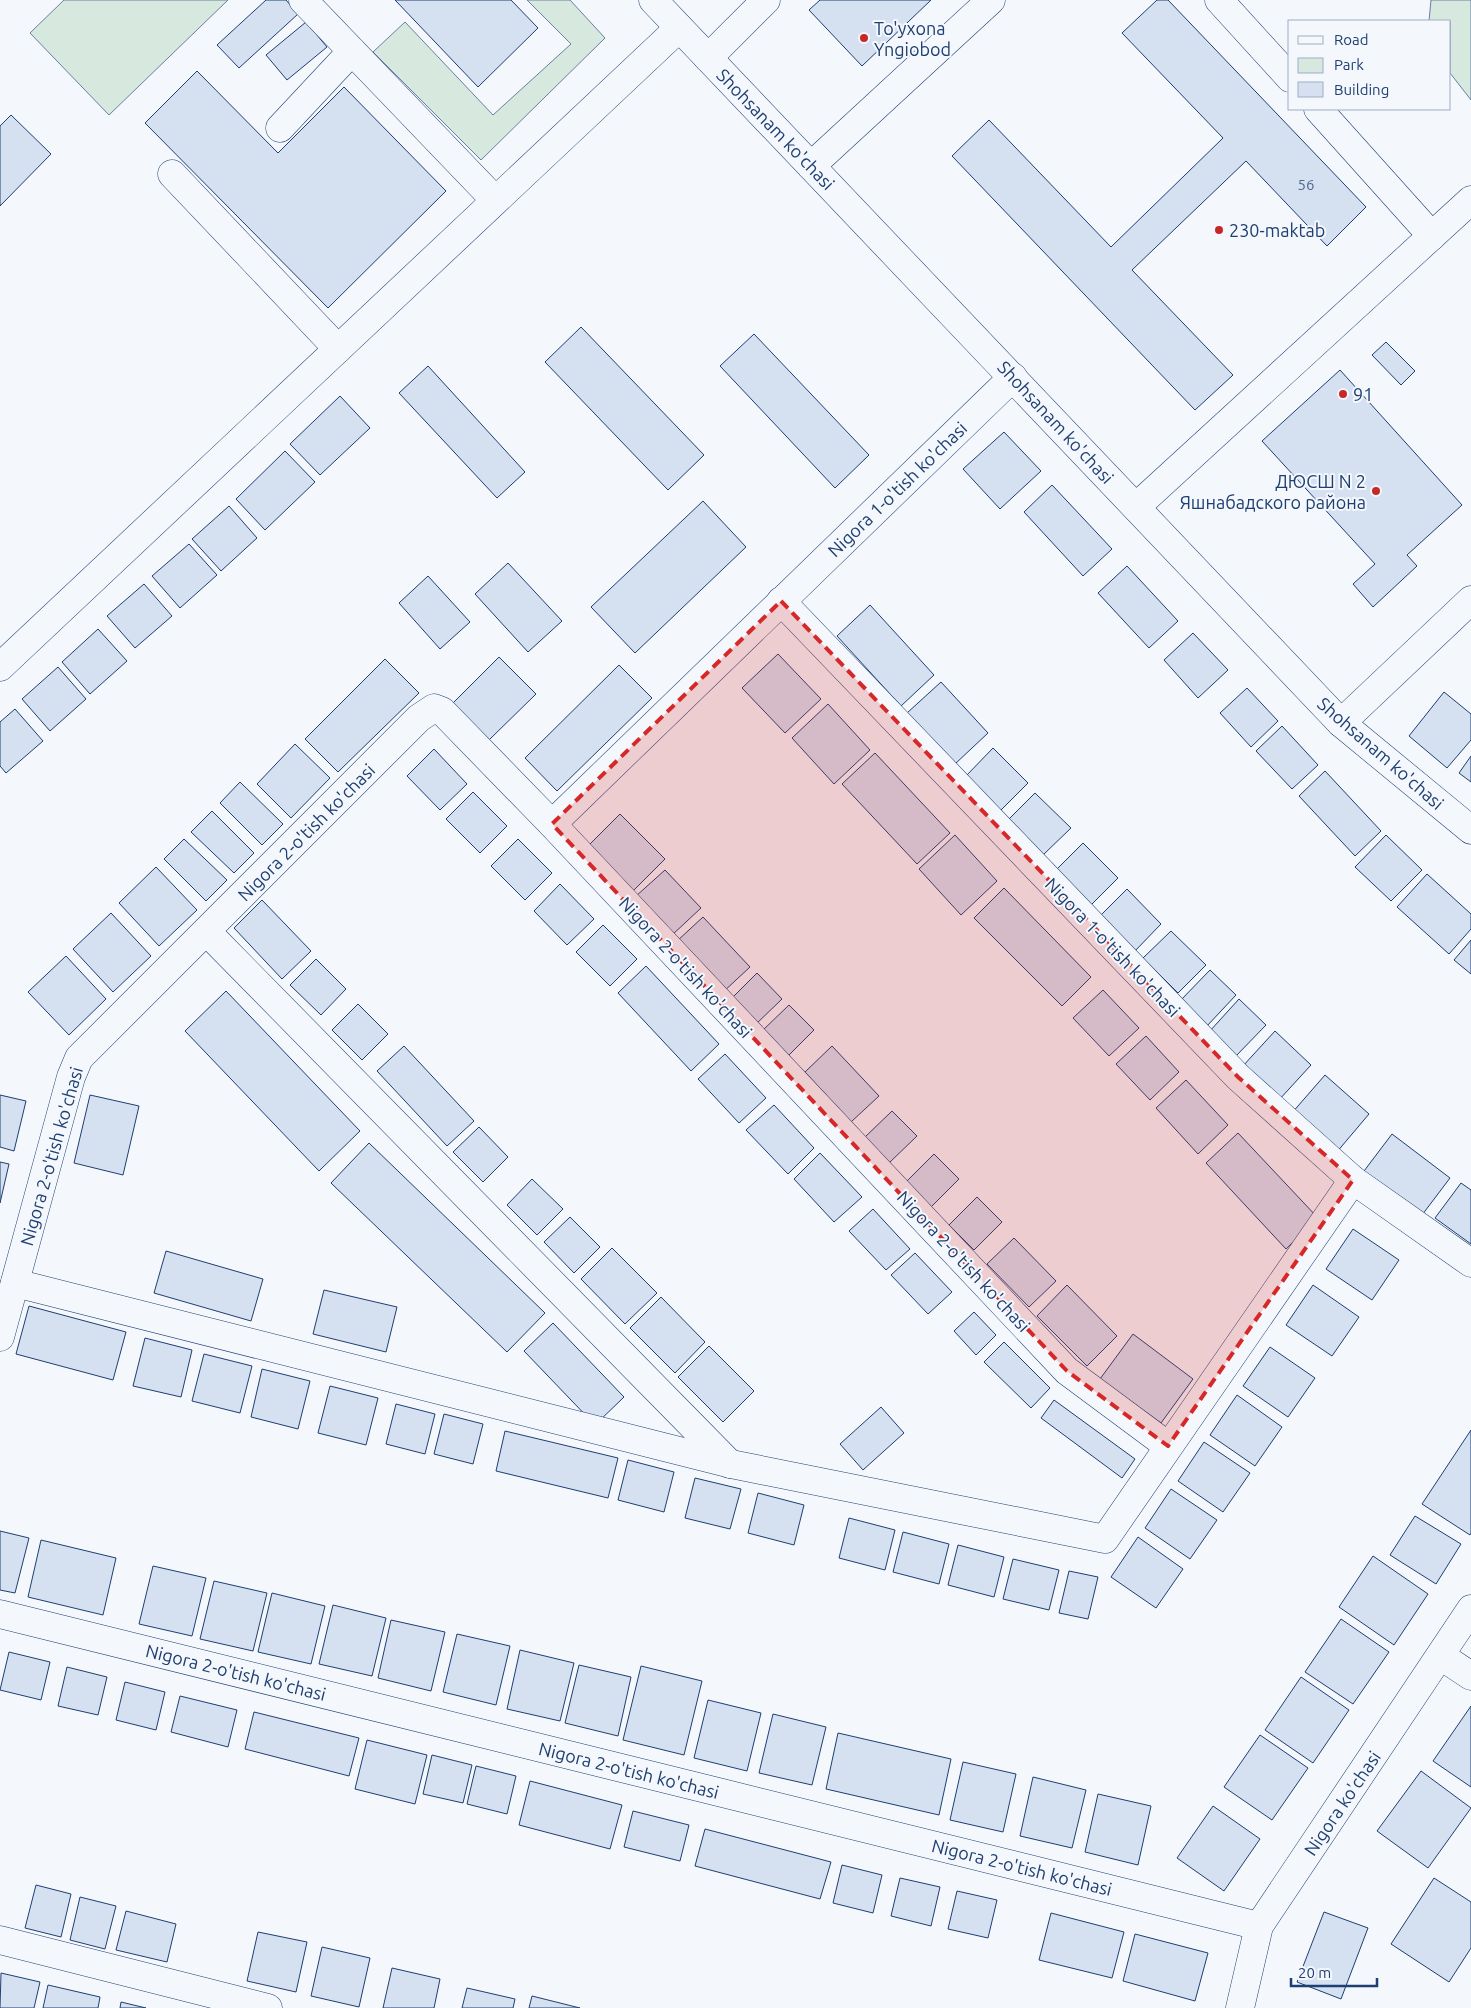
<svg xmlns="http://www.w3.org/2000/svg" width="1471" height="2008" viewBox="0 0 1471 2008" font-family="Ubuntu,sans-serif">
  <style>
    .green { fill: #d7e8df; stroke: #687fa3 }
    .building { fill: #d5e0f0; stroke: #1d3f73 }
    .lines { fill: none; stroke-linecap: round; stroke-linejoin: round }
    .minor-casing { stroke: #1d3f73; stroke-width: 29 }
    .minor { stroke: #f4f7fb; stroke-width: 28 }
    .marked { fill: #d62828; fill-opacity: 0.2; stroke: #d62828; stroke-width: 4; stroke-dasharray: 10 6; stroke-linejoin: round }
    .poi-dot { fill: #c62828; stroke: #f4f7fb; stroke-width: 2 }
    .labels { text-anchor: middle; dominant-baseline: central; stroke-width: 4; stroke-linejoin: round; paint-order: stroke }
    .number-label { font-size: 15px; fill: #4b6792 }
    .poi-label { font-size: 18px; fill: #1d3f73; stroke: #f4f7fb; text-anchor: start }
    .street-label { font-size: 18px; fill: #1d3f73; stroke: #f4f7fb }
  </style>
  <rect width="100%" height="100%" fill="#f4f7fb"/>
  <g class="green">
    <path d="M 64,0 L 228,0 L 109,115 L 30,33 Z"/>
    <path d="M 527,0 L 570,0 L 605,38 L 481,160 L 373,52 L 405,22 L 493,115 L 571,44 Z"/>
    <path d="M 1431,0 L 1471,0 L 1471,100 L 1450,73 L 1450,21 L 1429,21 Z"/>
  </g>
  <g class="building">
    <path d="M 266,0 L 286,0 L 298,14 L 239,68 L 217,45 Z"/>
    <path d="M 395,0 L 511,0 L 538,28 L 478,87 Z"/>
    <path d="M 820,0 L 931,0 L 862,66 L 809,10 Z"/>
    <path d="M 1157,0 L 1168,0 L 1366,207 L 1327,246 L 1246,161 L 1132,270 L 1233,375 L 1195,410 L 952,156 L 989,120 L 1111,247 L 1223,138 L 1122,33 Z"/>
    <path d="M 306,22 L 327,47 L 287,80 L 266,55 Z"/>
    <path d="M 197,71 L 278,153 L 344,87 L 446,191 L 328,308 L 145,123 Z"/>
    <path d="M 11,115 L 51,154 L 0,206 L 0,126 Z"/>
    <path d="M 581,327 L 704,455 L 668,490 L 545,362 Z"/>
    <path d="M 754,334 L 869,455 L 835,488 L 720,366 Z"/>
    <path d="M 1386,342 L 1415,371 L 1401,385 L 1372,355 Z"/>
    <path d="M 428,366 L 525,472 L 497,498 L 399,393 Z"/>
    <path d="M 1340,370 L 1462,505 L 1407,555 L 1417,566 L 1373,607 L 1353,584 L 1375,564 L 1262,441 Z"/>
    <path d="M 340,396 L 370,428 L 320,475 L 290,444 Z"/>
    <path d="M 1004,432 L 1041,471 L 1000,509 L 963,469 Z"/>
    <path d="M 285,451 L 315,482 L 265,530 L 236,499 Z"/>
    <path d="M 1052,485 L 1112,549 L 1083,576 L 1024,512 Z"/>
    <path d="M 703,501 L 746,547 L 635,653 L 591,607 Z"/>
    <path d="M 229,506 L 257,538 L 221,571 L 192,539 Z"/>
    <path d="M 189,544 L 217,575 L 180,608 L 152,576 Z"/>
    <path d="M 508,563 L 562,621 L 528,652 L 475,594 Z"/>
    <path d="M 1127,566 L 1178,621 L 1149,648 L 1098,593 Z"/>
    <path d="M 428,576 L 470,622 L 440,649 L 399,603 Z"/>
    <path d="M 144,584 L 172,616 L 135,648 L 107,616 Z"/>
    <path d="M 870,605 L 934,675 L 901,706 L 837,636 Z"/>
    <path d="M 98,629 L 127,661 L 90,694 L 62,662 Z"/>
    <path d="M 1193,633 L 1228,670 L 1198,698 L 1164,660 Z"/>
    <path d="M 778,654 L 821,699 L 785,733 L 742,688 Z"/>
    <path d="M 499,657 L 536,694 L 489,740 L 453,703 Z"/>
    <path d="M 385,659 L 419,693 L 338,772 L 305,739 Z"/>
    <path d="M 619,665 L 652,698 L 557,791 L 525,758 Z"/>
    <path d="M 58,667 L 86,699 L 50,731 L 22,699 Z"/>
    <path d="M 941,682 L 988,733 L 955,764 L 907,713 Z"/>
    <path d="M 1247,688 L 1278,721 L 1251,747 L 1220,713 Z"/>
    <path d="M 1444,692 L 1471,714 L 1471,740 L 1447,768 L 1409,736 Z"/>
    <path d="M 828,704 L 870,750 L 834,784 L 792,738 Z"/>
    <path d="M 15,709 L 43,741 L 6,773 L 0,766 L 0,722 Z"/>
    <path d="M 1282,726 L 1318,765 L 1292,789 L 1256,751 Z"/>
    <path d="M 295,744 L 330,778 L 291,818 L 257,784 Z"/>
    <path d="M 993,748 L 1028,783 L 1000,811 L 966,776 Z"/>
    <path d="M 434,749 L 467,784 L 440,810 L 407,776 Z"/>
    <path d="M 875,753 L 950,833 L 917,864 L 842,784 Z"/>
    <path d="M 1471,756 L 1471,782 L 1459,773 Z"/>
    <path d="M 1325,771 L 1381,831 L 1355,856 L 1299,796 Z"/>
    <path d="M 240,782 L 283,824 L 262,845 L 220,803 Z"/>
    <path d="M 473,792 L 507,826 L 480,853 L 446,819 Z"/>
    <path d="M 1035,793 L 1071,828 L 1043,855 L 1007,821 Z"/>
    <path d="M 212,811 L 254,853 L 234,873 L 191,832 Z"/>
    <path d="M 620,814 L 665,859 L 631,893 L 586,848 Z"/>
    <path d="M 955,835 L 997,881 L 961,915 L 919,869 Z"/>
    <path d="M 1386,835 L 1422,870 L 1391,901 L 1355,867 Z"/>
    <path d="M 184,839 L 227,880 L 206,901 L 164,859 Z"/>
    <path d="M 518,839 L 552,873 L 525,900 L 491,866 Z"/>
    <path d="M 1083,843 L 1118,878 L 1090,906 L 1055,871 Z"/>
    <path d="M 156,867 L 197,910 L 159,946 L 119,903 Z"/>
    <path d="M 665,870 L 701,908 L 671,936 L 635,897 Z"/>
    <path d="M 1427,874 L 1471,914 L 1471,929 L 1449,954 L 1397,907 Z"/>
    <path d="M 560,884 L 594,919 L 567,945 L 534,911 Z"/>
    <path d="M 1004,888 L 1091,977 L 1062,1006 L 974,918 Z"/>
    <path d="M 1127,889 L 1161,924 L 1134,952 L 1099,917 Z"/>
    <path d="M 262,900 L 311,951 L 282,979 L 234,928 Z"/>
    <path d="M 111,913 L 151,956 L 113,992 L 73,949 Z"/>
    <path d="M 703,917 L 750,967 L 722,993 L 676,942 Z"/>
    <path d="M 603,925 L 637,959 L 610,986 L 576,952 Z"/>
    <path d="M 1171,931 L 1206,965 L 1178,993 L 1143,958 Z"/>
    <path d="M 1471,940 L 1471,974 L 1454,960 Z"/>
    <path d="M 66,956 L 106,999 L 69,1035 L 28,992 Z"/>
    <path d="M 316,959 L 346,989 L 321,1015 L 290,985 Z"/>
    <path d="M 646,966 L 719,1044 L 691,1071 L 618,993 Z"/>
    <path d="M 1210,970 L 1236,995 L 1206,1027 L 1179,1002 Z"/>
    <path d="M 757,973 L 782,999 L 754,1026 L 729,1001 Z"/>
    <path d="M 1103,990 L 1139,1028 L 1109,1056 L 1073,1018 Z"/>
    <path d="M 226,991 L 360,1131 L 319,1171 L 185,1031 Z"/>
    <path d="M 1239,999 L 1266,1025 L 1235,1057 L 1209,1032 Z"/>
    <path d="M 358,1004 L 388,1034 L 362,1060 L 332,1030 Z"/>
    <path d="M 789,1005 L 814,1030 L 786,1058 L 761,1032 Z"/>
    <path d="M 1275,1031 L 1311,1065 L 1278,1101 L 1242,1067 Z"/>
    <path d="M 1146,1036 L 1179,1072 L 1150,1100 L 1116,1064 Z"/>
    <path d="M 404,1046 L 474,1121 L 447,1146 L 377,1071 Z"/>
    <path d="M 832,1046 L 879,1096 L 851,1122 L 805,1072 Z"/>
    <path d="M 725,1054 L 766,1098 L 739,1123 L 698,1079 Z"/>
    <path d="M 1325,1075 L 1369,1114 L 1336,1153 L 1291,1114 Z"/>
    <path d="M 1186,1080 L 1228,1125 L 1198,1154 L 1156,1108 Z"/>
    <path d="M 0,1095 L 26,1101 L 14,1151 L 0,1147 Z"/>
    <path d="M 90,1095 L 139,1106 L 123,1175 L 74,1163 Z"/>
    <path d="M 774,1105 L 814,1148 L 788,1174 L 746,1130 Z"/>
    <path d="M 892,1111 L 917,1136 L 889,1163 L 864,1138 Z"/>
    <path d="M 479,1127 L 508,1157 L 483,1182 L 453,1152 Z"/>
    <path d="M 1238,1133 L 1318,1218 L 1286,1249 L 1206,1163 Z"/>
    <path d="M 1392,1134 L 1450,1178 L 1419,1219 L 1361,1175 Z"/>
    <path d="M 369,1143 L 545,1313 L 507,1352 L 331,1183 Z"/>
    <path d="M 820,1153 L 862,1197 L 834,1222 L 794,1179 Z"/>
    <path d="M 934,1154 L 959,1179 L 931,1207 L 906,1182 Z"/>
    <path d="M 0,1162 L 9,1164 L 0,1203 Z"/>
    <path d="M 532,1179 L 563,1209 L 537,1235 L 507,1205 Z"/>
    <path d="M 1461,1183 L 1471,1190 L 1471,1244 L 1435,1218 Z"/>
    <path d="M 977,1197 L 1002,1222 L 974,1250 L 949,1225 Z"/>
    <path d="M 873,1209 L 910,1249 L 886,1270 L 849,1231 Z"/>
    <path d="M 570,1217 L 600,1247 L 574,1273 L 544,1242 Z"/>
    <path d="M 1353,1229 L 1399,1260 L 1372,1300 L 1326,1269 Z"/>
    <path d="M 1014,1238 L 1056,1281 L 1029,1307 L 987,1264 Z"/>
    <path d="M 612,1248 L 657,1293 L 625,1324 L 581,1279 Z"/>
    <path d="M 166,1251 L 263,1279 L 251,1321 L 154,1293 Z"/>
    <path d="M 915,1253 L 952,1292 L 928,1314 L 891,1275 Z"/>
    <path d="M 1067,1285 L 1117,1336 L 1087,1366 L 1037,1316 Z"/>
    <path d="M 1313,1285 L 1359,1317 L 1332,1356 L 1286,1325 Z"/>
    <path d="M 324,1290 L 397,1307 L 386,1352 L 313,1334 Z"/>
    <path d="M 661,1297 L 705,1342 L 675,1373 L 630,1328 Z"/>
    <path d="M 29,1306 L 126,1332 L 113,1380 L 16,1354 Z"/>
    <path d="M 974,1312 L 996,1335 L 976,1355 L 954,1331 Z"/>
    <path d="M 553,1323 L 624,1397 L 595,1425 L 524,1351 Z"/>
    <path d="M 1133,1334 L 1193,1379 L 1161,1423 L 1100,1379 Z"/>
    <path d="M 145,1338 L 192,1350 L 181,1397 L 133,1386 Z"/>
    <path d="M 1004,1342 L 1050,1388 L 1031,1408 L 984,1362 Z"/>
    <path d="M 709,1346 L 754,1391 L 723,1422 L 678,1377 Z"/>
    <path d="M 1270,1347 L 1315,1378 L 1288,1417 L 1243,1386 Z"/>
    <path d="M 204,1354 L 252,1366 L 240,1413 L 192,1401 Z"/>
    <path d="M 262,1369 L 310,1381 L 298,1429 L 251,1417 Z"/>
    <path d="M 330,1386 L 378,1398 L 366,1445 L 318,1433 Z"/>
    <path d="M 1237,1395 L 1282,1427 L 1255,1466 L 1210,1435 Z"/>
    <path d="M 1054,1400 L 1135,1459 L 1122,1478 L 1041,1418 Z"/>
    <path d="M 396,1404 L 435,1414 L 425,1454 L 386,1444 Z"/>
    <path d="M 881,1407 L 904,1433 L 863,1470 L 840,1444 Z"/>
    <path d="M 444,1414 L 483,1424 L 473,1464 L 434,1454 Z"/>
    <path d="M 1471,1430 L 1471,1533 L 1470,1535 L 1422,1504 Z"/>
    <path d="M 505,1431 L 618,1458 L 608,1498 L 496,1471 Z"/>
    <path d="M 1204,1442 L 1250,1473 L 1223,1512 L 1178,1481 Z"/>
    <path d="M 628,1460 L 674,1472 L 664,1512 L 618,1500 Z"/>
    <path d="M 695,1478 L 741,1489 L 730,1529 L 685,1518 Z"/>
    <path d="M 1171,1489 L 1217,1520 L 1190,1559 L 1145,1528 Z"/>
    <path d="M 758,1493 L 804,1505 L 794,1545 L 748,1533 Z"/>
    <path d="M 1415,1516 L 1461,1544 L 1436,1584 L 1390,1555 Z"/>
    <path d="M 849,1518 L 895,1530 L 885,1570 L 839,1558 Z"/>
    <path d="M 0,1531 L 29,1538 L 15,1593 L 0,1590 Z"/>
    <path d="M 903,1532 L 949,1544 L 939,1584 L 893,1572 Z"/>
    <path d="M 1138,1537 L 1183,1569 L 1156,1608 L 1111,1577 Z"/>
    <path d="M 41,1540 L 116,1558 L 103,1615 L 28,1597 Z"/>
    <path d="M 958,1545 L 1004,1557 L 994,1597 L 948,1585 Z"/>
    <path d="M 1373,1556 L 1428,1594 L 1394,1645 L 1339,1607 Z"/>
    <path d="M 1013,1559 L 1059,1570 L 1049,1610 L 1003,1599 Z"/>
    <path d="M 153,1566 L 206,1578 L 192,1636 L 139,1624 Z"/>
    <path d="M 1069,1571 L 1098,1577 L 1088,1619 L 1059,1613 Z"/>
    <path d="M 214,1581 L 267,1593 L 253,1651 L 200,1639 Z"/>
    <path d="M 272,1593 L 325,1606 L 311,1664 L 258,1652 Z"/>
    <path d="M 333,1605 L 386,1618 L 372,1676 L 319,1664 Z"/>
    <path d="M 1341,1619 L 1389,1652 L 1353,1704 L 1305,1672 Z"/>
    <path d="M 391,1620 L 445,1632 L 431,1691 L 378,1678 Z"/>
    <path d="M 457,1634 L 510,1646 L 496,1705 L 443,1692 Z"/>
    <path d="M 520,1650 L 574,1663 L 560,1721 L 507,1709 Z"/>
    <path d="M 9,1652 L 50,1662 L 41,1700 L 0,1690 Z"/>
    <path d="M 579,1665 L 631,1677 L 618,1736 L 565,1723 Z"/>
    <path d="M 641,1666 L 702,1681 L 684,1755 L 623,1740 Z"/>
    <path d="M 67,1667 L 107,1677 L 98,1715 L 58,1706 Z"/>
    <path d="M 1301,1677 L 1349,1710 L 1313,1763 L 1265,1730 Z"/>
    <path d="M 125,1682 L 165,1692 L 156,1730 L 116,1720 Z"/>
    <path d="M 180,1696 L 237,1710 L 228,1747 L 171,1732 Z"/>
    <path d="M 708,1700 L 761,1713 L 747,1771 L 694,1758 Z"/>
    <path d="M 1471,1706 L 1471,1787 L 1433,1761 Z"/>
    <path d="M 254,1712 L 359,1738 L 349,1776 L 245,1749 Z"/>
    <path d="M 773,1714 L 826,1727 L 812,1785 L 759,1773 Z"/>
    <path d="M 838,1733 L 951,1759 L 939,1815 L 826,1789 Z"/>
    <path d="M 1260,1735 L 1308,1768 L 1272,1820 L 1224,1787 Z"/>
    <path d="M 367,1740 L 427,1755 L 415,1804 L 355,1789 Z"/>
    <path d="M 432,1755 L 472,1765 L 463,1803 L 423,1794 Z"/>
    <path d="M 963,1762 L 1016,1774 L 1003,1832 L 950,1820 Z"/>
    <path d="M 476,1766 L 516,1776 L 507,1814 L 467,1804 Z"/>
    <path d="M 1421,1771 L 1471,1808 L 1428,1868 L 1377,1831 Z"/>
    <path d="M 1033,1777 L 1086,1790 L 1072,1848 L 1020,1836 Z"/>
    <path d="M 530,1781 L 622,1805 L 610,1849 L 519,1825 Z"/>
    <path d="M 1098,1794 L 1151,1806 L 1138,1865 L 1085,1852 Z"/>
    <path d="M 1213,1806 L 1260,1839 L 1224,1891 L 1177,1858 Z"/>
    <path d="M 633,1811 L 689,1825 L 680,1861 L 624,1847 Z"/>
    <path d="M 705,1829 L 831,1862 L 820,1899 L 695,1866 Z"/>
    <path d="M 842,1865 L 882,1875 L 873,1913 L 833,1903 Z"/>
    <path d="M 900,1878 L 940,1887 L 931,1926 L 891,1916 Z"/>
    <path d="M 1434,1878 L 1471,1902 L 1471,1948 L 1449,1982 L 1391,1944 Z"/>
    <path d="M 36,1885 L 71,1894 L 61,1937 L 25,1928 Z"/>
    <path d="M 957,1891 L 997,1900 L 988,1938 L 948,1929 Z"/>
    <path d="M 80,1897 L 116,1906 L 105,1949 L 70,1940 Z"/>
    <path d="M 126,1911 L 176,1924 L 167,1962 L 116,1950 Z"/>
    <path d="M 1324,1912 L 1368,1928 L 1341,1999 L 1297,1982 Z"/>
    <path d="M 1051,1913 L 1124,1932 L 1112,1978 L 1039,1960 Z"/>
    <path d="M 258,1932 L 307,1942 L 296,1992 L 247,1981 Z"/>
    <path d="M 1135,1934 L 1208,1953 L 1195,2001 L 1123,1981 Z"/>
    <path d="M 322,1947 L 370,1958 L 359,2007 L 311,1996 Z"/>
    <path d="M 392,1968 L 440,1979 L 434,2008 L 383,2008 Z"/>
    <path d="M 1,1973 L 40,1982 L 34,2008 L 0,2008 Z"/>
    <path d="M 48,1985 L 100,1997 L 98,2008 L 43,2008 Z"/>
    <path d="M 467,1988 L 515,1999 L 513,2008 L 462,2008 Z"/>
    <path d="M 532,1996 L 580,2008 L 529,2008 Z"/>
    <path d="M 121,2002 L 146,2008 L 120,2008 Z"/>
  </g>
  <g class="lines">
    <defs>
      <g id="minor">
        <path d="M 303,0 L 495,200"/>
        <path d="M 653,0 L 1341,723 L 1471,830"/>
        <path d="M 1219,0 L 1290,78"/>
        <path d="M 708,58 L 766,0"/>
        <path d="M 1318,109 L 1432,236"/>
        <path d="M 280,128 L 352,51"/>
        <path d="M 811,166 L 991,0"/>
        <path d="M 172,174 L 338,349"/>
        <path d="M 1136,507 L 1471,200"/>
        <path d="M 781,601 L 1238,1077 L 1353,1180 L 1471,1263"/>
        <path d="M 0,667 L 679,28"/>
        <path d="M 1341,723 L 1471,600"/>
        <path d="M 552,824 L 1013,377"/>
        <path d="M 207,932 L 730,1464"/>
        <path d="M 15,1283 L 731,1464 L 1105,1539 L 1353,1180"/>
        <path d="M 0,1337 L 71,1077 L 79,1058 L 419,718 L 434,708 L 442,711 L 552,824 L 1067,1371 L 1168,1446"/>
        <path d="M 0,1614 L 1259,1926"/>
        <path d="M 1441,1656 L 1471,1676"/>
        <path d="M 0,1940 L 268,2008"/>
        <path d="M 1240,2008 L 1259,1926 L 1471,1609"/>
      </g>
    </defs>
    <use href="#minor" class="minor-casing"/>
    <use href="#minor" class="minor"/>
  </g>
  <path class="marked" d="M 781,601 L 1238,1077 L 1353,1180 L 1168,1446 L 1067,1371 L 552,824 Z"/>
  <g class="poi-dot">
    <circle cx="864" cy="38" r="5"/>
    <circle cx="1219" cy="230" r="5"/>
    <circle cx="1343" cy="394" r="5"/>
    <circle cx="1376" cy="491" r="5"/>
  </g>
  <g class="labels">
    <g class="number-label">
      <text x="1306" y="184">56</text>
    </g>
    <g class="poi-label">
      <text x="874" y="28">To'yxona<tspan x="874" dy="21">Yngiobod</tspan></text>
      <text x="1229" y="230">230-maktab</text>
      <text x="1353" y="394">91</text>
      <text x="1366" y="481" text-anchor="end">ДЮСШ N 2<tspan x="1366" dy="21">Яшнабадского района</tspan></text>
    </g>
    <g class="street-label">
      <text transform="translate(776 129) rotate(46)">Shohsanam ko'chasi</text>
      <text transform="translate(1056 422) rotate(47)">Shohsanam ko'chasi</text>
      <text transform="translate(897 489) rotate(-44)">Nigora 1-o'tish ko'chasi</text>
      <text transform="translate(1381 753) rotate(41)">Shohsanam ko'chasi</text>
      <text transform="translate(306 832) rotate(-45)">Nigora 2-o'tish ko'chasi</text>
      <text transform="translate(1113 947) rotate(46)">Nigora 1-o'tish ko'chasi</text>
      <text transform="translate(686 967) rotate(47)">Nigora 2-o'tish ko'chasi</text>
      <text transform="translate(51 1156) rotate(-74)">Nigora 2-o'tish ko'chasi</text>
      <text transform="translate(964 1261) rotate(47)">Nigora 2-o'tish ko'chasi</text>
      <text transform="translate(236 1672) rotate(14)">Nigora 2-o'tish ko'chasi</text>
      <text transform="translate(629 1770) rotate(14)">Nigora 2-o'tish ko'chasi</text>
      <text transform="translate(1342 1803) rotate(-56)">Nigora ko'chasi</text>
      <text transform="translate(1022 1867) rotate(14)">Nigora 2-o'tish ko'chasi</text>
    </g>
  </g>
  <rect x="1288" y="20" width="162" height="90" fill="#f4f7fb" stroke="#9eadc5"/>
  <rect x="1298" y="36" width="25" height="8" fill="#f4f7fb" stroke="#9eadc5"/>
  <text x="1334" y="45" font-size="15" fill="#1d3f73">Road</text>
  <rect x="1298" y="58" width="25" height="15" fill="#d7e8df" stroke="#9eadc5"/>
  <text x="1334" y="70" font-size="15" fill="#1d3f73">Park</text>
  <rect x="1298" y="82" width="25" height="15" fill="#d5e0f0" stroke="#9eadc5"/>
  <text x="1334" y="95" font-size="15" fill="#1d3f73">Building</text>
  <path d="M1291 1978v8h86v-8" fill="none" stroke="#1d3f73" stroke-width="2.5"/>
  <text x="1298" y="1978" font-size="15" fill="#1d3f73" stroke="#f4f7fb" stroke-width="4" paint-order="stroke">20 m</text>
</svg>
